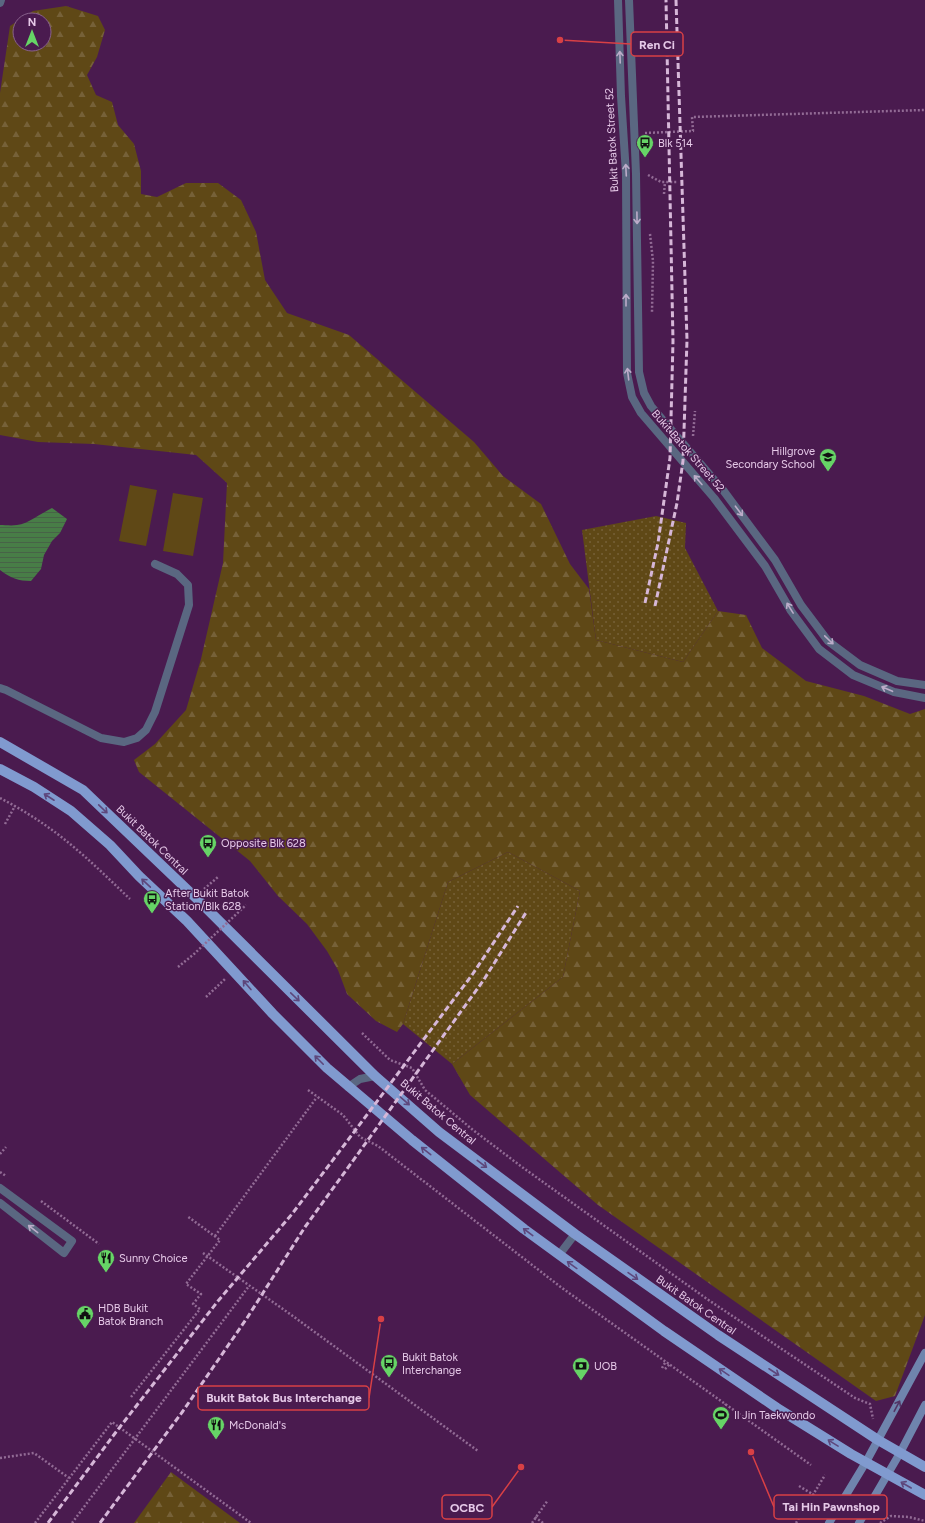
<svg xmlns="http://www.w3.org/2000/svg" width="925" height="1523" viewBox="0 0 925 1523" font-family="Figtree,sans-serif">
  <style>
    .grass { fill: url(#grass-dots) }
    .forest { fill: url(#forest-firs); fill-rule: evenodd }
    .pitch { fill: #5f4816 }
    .water { fill: url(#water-rules) }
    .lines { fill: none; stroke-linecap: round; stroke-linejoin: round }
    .path { stroke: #926b95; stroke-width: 2.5; stroke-dasharray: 2 2; stroke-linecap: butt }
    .lane { stroke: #5a6781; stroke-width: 8 }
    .street { stroke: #5a6781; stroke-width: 8 }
    .secondary { stroke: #6f84ad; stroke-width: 8 }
    .primary { stroke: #809acf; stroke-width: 10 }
    .rail { stroke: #d6b7d8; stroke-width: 3; stroke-dasharray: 6 3; stroke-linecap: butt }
    .path-bridge { stroke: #926b95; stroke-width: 2.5; stroke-dasharray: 2 2; stroke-linecap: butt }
    .oneway { stroke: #bcacc9 }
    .oneway2 { stroke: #5d477c }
    .oneway3 { stroke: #533566 }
    .labels { text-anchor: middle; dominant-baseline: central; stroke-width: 3; stroke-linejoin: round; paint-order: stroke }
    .street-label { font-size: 11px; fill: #e6c9e8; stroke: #4a1b4f }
    .poi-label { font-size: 11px; fill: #e6c9e8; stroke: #4a1b4f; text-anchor: start }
    .leader { fill: none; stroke: #d84045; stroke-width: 1.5 }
    .callout-dot { fill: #d84045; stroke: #4a1b4f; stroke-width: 1.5 }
    .callout { fill: #4a1b4f; stroke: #d84045; stroke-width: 1.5 }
    .callout-label { font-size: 12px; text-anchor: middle; font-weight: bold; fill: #e6c9e8 }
  </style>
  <defs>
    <pattern id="grass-dots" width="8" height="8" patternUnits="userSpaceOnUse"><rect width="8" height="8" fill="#5f4816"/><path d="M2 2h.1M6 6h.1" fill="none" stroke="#766138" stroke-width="1.8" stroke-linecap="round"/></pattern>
    <pattern id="forest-firs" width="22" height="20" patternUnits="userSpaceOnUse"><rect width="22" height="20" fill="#5f4816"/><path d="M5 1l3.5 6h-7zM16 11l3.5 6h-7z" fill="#766138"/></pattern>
    <pattern id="water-rules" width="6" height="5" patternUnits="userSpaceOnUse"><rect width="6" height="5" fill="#487d47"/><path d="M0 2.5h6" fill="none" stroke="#476347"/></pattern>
  </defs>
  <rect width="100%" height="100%" fill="#4a1b4f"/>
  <g class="grass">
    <path d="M 656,516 L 686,523 L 685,548 L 718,611 L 683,662 L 596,640 L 582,530 Z"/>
    <path d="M 508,852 L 580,891 L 563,977 L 452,1064 L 403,1024 L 448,882 Z"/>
  </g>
  <g class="forest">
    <path d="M 66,6 L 98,16 L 105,30 L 97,57 L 87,75 L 96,95 L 112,102 L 118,125 L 134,144 L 141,171 L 141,194 L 157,197 L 186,183 L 218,183 L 241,200 L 256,232 L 265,280 L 287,313 L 349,335 L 474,442 L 503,476 L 541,504 L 570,564 L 589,589 L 596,640 L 683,662 L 718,611 L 746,615 L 762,648 L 806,681 L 864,696 L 910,714 L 925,709 L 925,1315 L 895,1396 L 876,1401 L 598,1205 L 470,1095 L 452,1064 L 563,977 L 580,891 L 508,852 L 448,882 L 403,1024 L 397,1032 L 376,1021 L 347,994 L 338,970 L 327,951 L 307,924 L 278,896 L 250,861 L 139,772 L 134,760 L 155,744 L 186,710 L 201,659 L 223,563 L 227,483 L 196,455 L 94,444 L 38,442 L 0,435 L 0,93 L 10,26 L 33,11 ZM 20,20 L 44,20 L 44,44 L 20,44 Z"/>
    <path d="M 171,1472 L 240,1523 L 134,1523 Z"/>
  </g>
  <g class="pitch">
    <path d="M 130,485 L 157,490 L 146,546 L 119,541 Z"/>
    <path d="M 173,493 L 203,498 L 193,556 L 163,551 Z"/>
  </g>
  <path class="water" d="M 52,508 L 67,519 L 60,533 L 52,541 L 44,555 L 41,569 L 31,581 C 19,581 10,578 0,570 L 0,525 C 5,525 11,526 17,525 C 28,524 41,513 52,508 Z"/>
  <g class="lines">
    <g class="path">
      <path d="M 645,133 L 693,131 L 692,117 L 925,110"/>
      <path d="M 648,175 L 661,182 L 677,182"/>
      <path d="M 664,194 L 665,182"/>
      <path d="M 650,234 L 653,261 L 652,312"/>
      <path d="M 693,436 L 695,411"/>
      <path d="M 0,798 C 27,812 53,829 76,849 C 95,865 112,882 130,899"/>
      <path d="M 5,824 L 15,806"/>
      <path d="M 204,889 L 218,877"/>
      <path d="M 206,997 L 225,979"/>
      <path d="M 362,1033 L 390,1060 L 412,1068 L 425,1090 L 473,1130 L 522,1167 L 707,1299 L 855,1398 L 870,1404 L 873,1419"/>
      <path d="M 308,1090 L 343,1115 L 360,1137 L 378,1146 L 562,1288 L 811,1465"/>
      <path d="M 0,1154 L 6,1147"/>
      <path d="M 0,1172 L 6,1176"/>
      <path d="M 41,1201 L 99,1244"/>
      <path d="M 215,1236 L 317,1097"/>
      <path d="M 203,1253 L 290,1314 L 478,1451"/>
      <path d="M 662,1368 L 666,1361"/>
      <path d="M 665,1369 L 670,1364"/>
      <path d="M 131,1397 L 200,1309 L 193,1304 L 201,1294 L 186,1284 L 220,1240 L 187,1216"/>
      <path d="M 718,1415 L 726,1404"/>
      <path d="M 0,1458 L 34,1453 L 69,1478"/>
      <path d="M 799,1486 L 814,1495"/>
      <path d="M 535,1517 L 543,1523"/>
      <path d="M 35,1523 L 112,1422 L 251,1523"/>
      <path d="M 72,1523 L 249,1286"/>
      <path d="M 532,1523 L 548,1500"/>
      <path d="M 796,1523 L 825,1475"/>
      <path d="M 880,1523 L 891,1516 L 909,1517 L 925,1521"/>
    </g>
    <g class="lane">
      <path d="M 0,3 L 1,0"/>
      <path d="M 0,688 L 6,690 L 101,738 L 124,742 L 137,738 L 146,730 L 155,712 L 189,605 L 188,585 L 177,574 L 155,564"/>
      <path d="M 348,1087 L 360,1079 L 375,1076"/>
      <path d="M 559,1255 L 575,1234"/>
    </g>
    <g class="street">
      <path d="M 618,0 L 621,96 L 626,174 L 627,373 L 632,397 L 641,413 L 714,498 L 765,566 L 791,611 L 819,649 L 853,675 L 894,692 L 925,698"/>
      <path d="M 629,0 L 636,174 L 639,372 L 644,393 L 651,406 L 723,490 L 775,560 L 801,605 L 828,641 L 860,665 L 897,681 L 925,685"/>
      <path d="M 0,1188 L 72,1241 L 64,1253 L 0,1203"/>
    </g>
    <g class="secondary">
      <path d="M 829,1523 L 866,1462 L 925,1353"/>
      <path d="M 859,1523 L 900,1453 L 925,1405"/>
    </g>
    <g class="primary">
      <path d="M 0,742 L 83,790 L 196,898 L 375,1076 L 439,1132 L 575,1234 L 718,1335 L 878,1440 L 925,1467"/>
      <path d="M 0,769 L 34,787 L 71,811 L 110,845 L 139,876 L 187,921 L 273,1014 L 327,1068 L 412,1140 L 524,1229 L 664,1331 L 777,1408 L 851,1454 L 925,1495"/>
    </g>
    <g class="rail">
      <path d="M 645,603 L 658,543 L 670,458 L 673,341 L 666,0"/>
      <path d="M 655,606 L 677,503 L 683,461 L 687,340 L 676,0"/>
      <path d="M 48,1523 L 116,1432 L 218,1301 L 292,1214 L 345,1144 L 472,975 L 518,906"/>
      <path d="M 100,1523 L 183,1411 L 247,1318 L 305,1227 L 483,981 L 527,911"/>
    </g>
    <path class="path-bridge" d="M 178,967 L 194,954 L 246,905"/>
  </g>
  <defs><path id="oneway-shaft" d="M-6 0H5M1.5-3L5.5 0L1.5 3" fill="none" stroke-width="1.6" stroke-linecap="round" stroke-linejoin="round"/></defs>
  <g class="oneway">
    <use href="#oneway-shaft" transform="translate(620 57) rotate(-92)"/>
    <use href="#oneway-shaft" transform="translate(626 170) rotate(-93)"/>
    <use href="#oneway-shaft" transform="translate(637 218) rotate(89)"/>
    <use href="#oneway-shaft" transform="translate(626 300) rotate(-90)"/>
    <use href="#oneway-shaft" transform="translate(628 374) rotate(-97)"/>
    <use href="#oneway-shaft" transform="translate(698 480) rotate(-131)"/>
    <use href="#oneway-shaft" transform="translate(739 511) rotate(53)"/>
    <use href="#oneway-shaft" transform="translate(790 608) rotate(-122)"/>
    <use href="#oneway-shaft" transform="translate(829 640) rotate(44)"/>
    <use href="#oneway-shaft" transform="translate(887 689) rotate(-157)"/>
    <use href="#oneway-shaft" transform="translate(33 1229) rotate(-142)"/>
  </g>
  <g class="oneway2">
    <use href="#oneway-shaft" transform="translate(49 797) rotate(-147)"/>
    <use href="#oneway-shaft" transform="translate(103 809) rotate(44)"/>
    <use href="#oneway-shaft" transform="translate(146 883) rotate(-137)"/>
    <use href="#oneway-shaft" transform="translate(247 985) rotate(-131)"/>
    <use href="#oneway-shaft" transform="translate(295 997) rotate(44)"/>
    <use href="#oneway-shaft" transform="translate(319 1060) rotate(-135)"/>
    <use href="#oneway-shaft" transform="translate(405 1101) rotate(41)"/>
    <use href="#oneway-shaft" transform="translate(426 1151) rotate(-142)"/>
    <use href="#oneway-shaft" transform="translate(482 1164) rotate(37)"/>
    <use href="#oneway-shaft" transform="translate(528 1232) rotate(-143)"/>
    <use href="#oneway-shaft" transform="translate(572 1265) rotate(-144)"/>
    <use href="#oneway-shaft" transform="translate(633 1276) rotate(35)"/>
    <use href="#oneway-shaft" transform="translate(724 1372) rotate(-146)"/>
    <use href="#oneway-shaft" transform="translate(774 1372) rotate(33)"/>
    <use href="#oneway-shaft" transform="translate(833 1443) rotate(-148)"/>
    <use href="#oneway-shaft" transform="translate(906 1485) rotate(-150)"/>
  </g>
  <use class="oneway3" href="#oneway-shaft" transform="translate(897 1406) rotate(-62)"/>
  <defs>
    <symbol id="bus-pin" viewBox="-11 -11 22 30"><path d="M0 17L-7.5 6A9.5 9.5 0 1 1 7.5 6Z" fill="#66d466" stroke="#4a1b4f"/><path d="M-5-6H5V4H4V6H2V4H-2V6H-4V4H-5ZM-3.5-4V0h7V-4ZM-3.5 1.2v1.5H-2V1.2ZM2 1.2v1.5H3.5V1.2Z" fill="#111"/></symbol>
    <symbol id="school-pin" viewBox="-11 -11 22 30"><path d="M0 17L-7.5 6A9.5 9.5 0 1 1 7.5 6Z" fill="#66d466" stroke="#4a1b4f"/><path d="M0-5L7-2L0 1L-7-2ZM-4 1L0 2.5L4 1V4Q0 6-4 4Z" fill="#111"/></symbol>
    <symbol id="restaurant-pin" viewBox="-11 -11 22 30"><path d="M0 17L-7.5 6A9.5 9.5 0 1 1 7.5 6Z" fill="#66d466" stroke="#4a1b4f"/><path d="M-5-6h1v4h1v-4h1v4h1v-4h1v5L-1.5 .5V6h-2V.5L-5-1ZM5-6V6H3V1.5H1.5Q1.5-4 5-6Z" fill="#111"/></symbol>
    <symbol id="civic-pin" viewBox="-11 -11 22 30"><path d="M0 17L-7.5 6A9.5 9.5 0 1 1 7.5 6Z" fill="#66d466" stroke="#4a1b4f"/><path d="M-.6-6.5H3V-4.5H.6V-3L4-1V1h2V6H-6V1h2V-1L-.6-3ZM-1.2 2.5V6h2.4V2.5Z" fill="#111"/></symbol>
    <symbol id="bank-pin" viewBox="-11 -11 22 30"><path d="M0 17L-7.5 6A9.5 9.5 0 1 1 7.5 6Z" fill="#66d466" stroke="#4a1b4f"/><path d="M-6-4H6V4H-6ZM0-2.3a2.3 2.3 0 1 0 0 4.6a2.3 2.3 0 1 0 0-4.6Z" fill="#111"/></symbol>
    <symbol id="stadium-pin" viewBox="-11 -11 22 30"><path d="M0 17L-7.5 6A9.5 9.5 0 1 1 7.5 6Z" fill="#66d466" stroke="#4a1b4f"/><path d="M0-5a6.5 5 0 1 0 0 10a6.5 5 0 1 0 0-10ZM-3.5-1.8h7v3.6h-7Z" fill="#111"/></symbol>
  </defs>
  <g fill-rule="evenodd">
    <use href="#bus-pin" x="635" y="133" width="20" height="27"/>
    <use href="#school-pin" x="818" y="447" width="20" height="27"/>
    <use href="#bus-pin" x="198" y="833" width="20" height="27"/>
    <use href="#bus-pin" x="142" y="889" width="20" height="27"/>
    <use href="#restaurant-pin" x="96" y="1248" width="20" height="27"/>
    <use href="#civic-pin" x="75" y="1304" width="20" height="27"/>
    <use href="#bus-pin" x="379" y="1353" width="20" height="27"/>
    <use href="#bank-pin" x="571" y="1356" width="20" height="27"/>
    <use href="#stadium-pin" x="711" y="1405" width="20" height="27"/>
    <use href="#restaurant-pin" x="206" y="1415" width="20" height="27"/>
  </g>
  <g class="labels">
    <g class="street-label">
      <text transform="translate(612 140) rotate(-93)">Bukit Batok Street 52</text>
      <text transform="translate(688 451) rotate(49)">Bukit Batok Street 52</text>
      <text transform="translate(152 840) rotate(44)">Bukit Batok Central</text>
      <text transform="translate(438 1112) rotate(40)">Bukit Batok Central</text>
      <text transform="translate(696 1305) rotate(35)">Bukit Batok Central</text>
    </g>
    <g class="poi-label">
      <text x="658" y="143">Blk 514</text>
      <text x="815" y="451" text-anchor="end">Hillgrove<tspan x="815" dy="13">Secondary School</tspan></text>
      <text x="221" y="843">Opposite Blk 628</text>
      <text x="165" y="893">After Bukit Batok<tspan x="165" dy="13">Station/Blk 628</tspan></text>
      <text x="119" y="1258">Sunny Choice</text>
      <text x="98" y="1308">HDB Bukit<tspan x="98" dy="13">Batok Branch</tspan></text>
      <text x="402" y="1357">Bukit Batok<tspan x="402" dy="13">Interchange</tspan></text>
      <text x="594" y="1366">UOB</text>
      <text x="734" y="1415">Il Jin Taekwondo</text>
      <text x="229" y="1425">McDonald's</text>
    </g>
  </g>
  <path class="leader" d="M560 40L631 44M381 1319L369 1398M751 1452L774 1507M521 1467L492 1507"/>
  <g class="callout-dot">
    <circle cx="560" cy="40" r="4"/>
    <circle cx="381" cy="1319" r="4"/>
    <circle cx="751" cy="1452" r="4"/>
    <circle cx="521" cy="1467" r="4"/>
  </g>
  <g class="callout">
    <rect x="631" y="32" width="52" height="24" rx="4"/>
    <rect x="198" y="1386" width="171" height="24" rx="4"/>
    <rect x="774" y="1495" width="113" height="24" rx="4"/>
    <rect x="442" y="1495" width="50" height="24" rx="4"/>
  </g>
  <g class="callout-label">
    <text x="657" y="49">Ren Ci</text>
    <text x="284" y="1402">Bukit Batok Bus Interchange</text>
    <text x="831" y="1511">Tai Hin Pawnshop</text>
    <text x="467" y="1512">OCBC</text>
  </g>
  <g transform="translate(32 32)"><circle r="19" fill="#4a1b4f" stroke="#88618c"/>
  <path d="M0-3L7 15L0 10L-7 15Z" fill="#66d466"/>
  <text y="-6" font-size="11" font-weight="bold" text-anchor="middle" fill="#e6c9e8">N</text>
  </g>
</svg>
